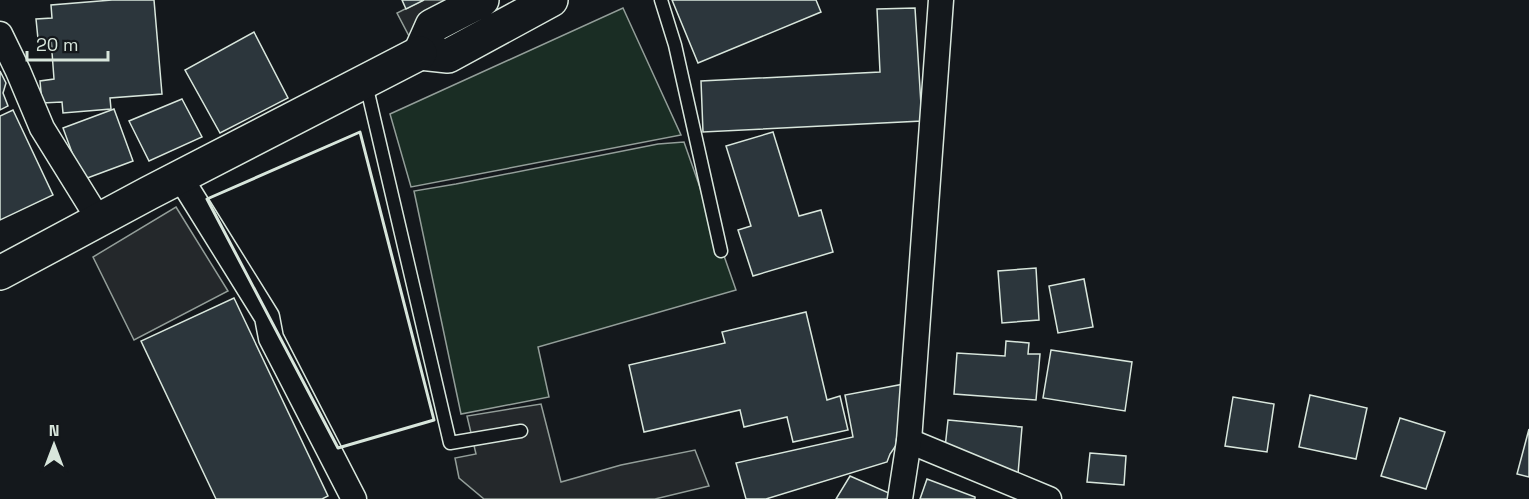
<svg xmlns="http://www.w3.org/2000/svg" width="1529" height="499" viewBox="0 0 1529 499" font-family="'Space Grotesk',sans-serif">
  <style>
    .green { fill: #1a2d24; stroke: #939e99; stroke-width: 1.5 }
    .parking { fill: #24282b; stroke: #939e99; stroke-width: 1.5 }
    .building { fill: #2c363c; stroke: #d8e6dc; stroke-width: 1.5 }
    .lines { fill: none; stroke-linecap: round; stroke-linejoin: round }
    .lane-casing { stroke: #d8e6dc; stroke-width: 15 }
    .street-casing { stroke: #d8e6dc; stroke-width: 27 }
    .secondary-casing { stroke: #d8e6dc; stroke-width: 36 }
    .lane { stroke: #14181c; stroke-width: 12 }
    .street { stroke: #14181c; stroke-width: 24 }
    .secondary { stroke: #14181c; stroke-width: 33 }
    .wall { stroke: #d8e6dc; stroke-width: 3 }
  </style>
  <rect width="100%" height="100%" fill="#14181c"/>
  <g class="green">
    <path d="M 623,8 L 681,135 L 411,187 L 390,114 Z"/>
    <path d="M 684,142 L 736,290 L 538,347 L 549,397 L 461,414 L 414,191 L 456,184 L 658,144 Z"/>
  </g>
  <g class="parking">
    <path d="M 423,0 L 485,0 L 409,36 L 397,13 Z"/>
    <path d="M 176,207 L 228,291 L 134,340 L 93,257 Z"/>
    <path d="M 541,404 L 561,482 L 621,465 L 695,450 L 709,486 L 655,499 L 484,499 L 459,478 L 455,458 L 476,454 L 467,416 Z"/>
  </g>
  <g class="building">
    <path d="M 112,0 L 154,0 L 162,94 L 110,98 L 111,109 L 63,113 L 62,102 L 42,103 L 40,81 L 54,79 L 51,39 L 38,39 L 36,19 L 52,18 L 51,5 Z"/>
    <path d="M 402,0 L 424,0 L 406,9 Z"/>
    <path d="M 672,0 L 816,0 L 821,12 L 698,63 Z"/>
    <path d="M 915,8 L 922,121 L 703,132 L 701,81 L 880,72 L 877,9 Z"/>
    <path d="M 254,32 L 288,98 L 220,133 L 185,70 Z"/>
    <path d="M 0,71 L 6,83 L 3,93 L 8,106 L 0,110 Z"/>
    <path d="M 182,99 L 202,137 L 149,161 L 129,121 Z"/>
    <path d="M 114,109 L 133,161 L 82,180 L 63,128 Z"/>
    <path d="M 13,110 L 53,195 L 0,220 L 0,116 Z"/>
    <path d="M 773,132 L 799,216 L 821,210 L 833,252 L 753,276 L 738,230 L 751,226 L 726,146 Z"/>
    <path d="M 1036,268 L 1039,320 L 1002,323 L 998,271 Z"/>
    <path d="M 1084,279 L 1093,327 L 1058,333 L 1049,286 Z"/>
    <path d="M 234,298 L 328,496 L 322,499 L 216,499 L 141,341 Z"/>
    <path d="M 806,312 L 827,400 L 840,396 L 848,430 L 793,442 L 787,417 L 744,427 L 740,410 L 644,432 L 629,365 L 725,343 L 722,332 Z"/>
    <path d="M 1006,341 L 1029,343 L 1028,354 L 1040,354 L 1036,400 L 954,394 L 957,353 L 1005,356 Z"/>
    <path d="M 1051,350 L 1132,362 L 1125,411 L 1043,398 Z"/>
    <path d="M 904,384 L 903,435 L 890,454 L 887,462 L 766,499 L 746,499 L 736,463 L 853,437 L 845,395 Z"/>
    <path d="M 1310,395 L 1367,408 L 1356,459 L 1299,447 Z"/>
    <path d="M 1233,397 L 1274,404 L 1267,452 L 1225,446 Z"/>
    <path d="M 1400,418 L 1445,432 L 1426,489 L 1381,476 Z"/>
    <path d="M 948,420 L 1022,427 L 1018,474 L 943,467 Z"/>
    <path d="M 1529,429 L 1529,477 L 1517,474 Z"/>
    <path d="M 1090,453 L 1126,456 L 1124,485 L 1087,482 Z"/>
    <path d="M 850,476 L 898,497 L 897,499 L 836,499 Z"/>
    <path d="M 927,479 L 975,497 L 975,499 L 920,499 Z"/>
  </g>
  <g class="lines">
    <defs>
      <g id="lane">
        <path d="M 661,0 L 675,45 L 721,251"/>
        <path d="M 366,84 L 450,443 L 521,431"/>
      </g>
      <g id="street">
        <path d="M 0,34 L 18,71 L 42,128 L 99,220"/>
        <path d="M 180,177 L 267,317 L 271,338 L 354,499"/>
        <path d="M 909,441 L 1049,499"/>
        <path d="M 900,499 L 909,441 L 941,0"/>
      </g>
      <g id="secondary">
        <path d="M 482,0 L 432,26 L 420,53 L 448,56 L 551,0"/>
        <path d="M 0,273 L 149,193 L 420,53"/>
      </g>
    </defs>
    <use href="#lane" class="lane-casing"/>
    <use href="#street" class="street-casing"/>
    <use href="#secondary" class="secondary-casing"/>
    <use href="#lane" class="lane"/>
    <use href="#street" class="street"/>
    <use href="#secondary" class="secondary"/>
    <path class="wall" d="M 360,132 L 434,420 L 338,448 L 207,199 Z"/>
  </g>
  <g transform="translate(54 445)" stroke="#14181c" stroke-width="4.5" paint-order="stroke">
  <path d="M0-4.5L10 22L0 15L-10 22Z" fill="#d8e6dc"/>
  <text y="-9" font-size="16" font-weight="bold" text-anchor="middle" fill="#d8e6dc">N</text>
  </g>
  <path d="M27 51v9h81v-9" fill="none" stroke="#d8e6dc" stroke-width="3"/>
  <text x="36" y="51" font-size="18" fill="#d8e6dc" stroke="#14181c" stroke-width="4.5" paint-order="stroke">20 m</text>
</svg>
